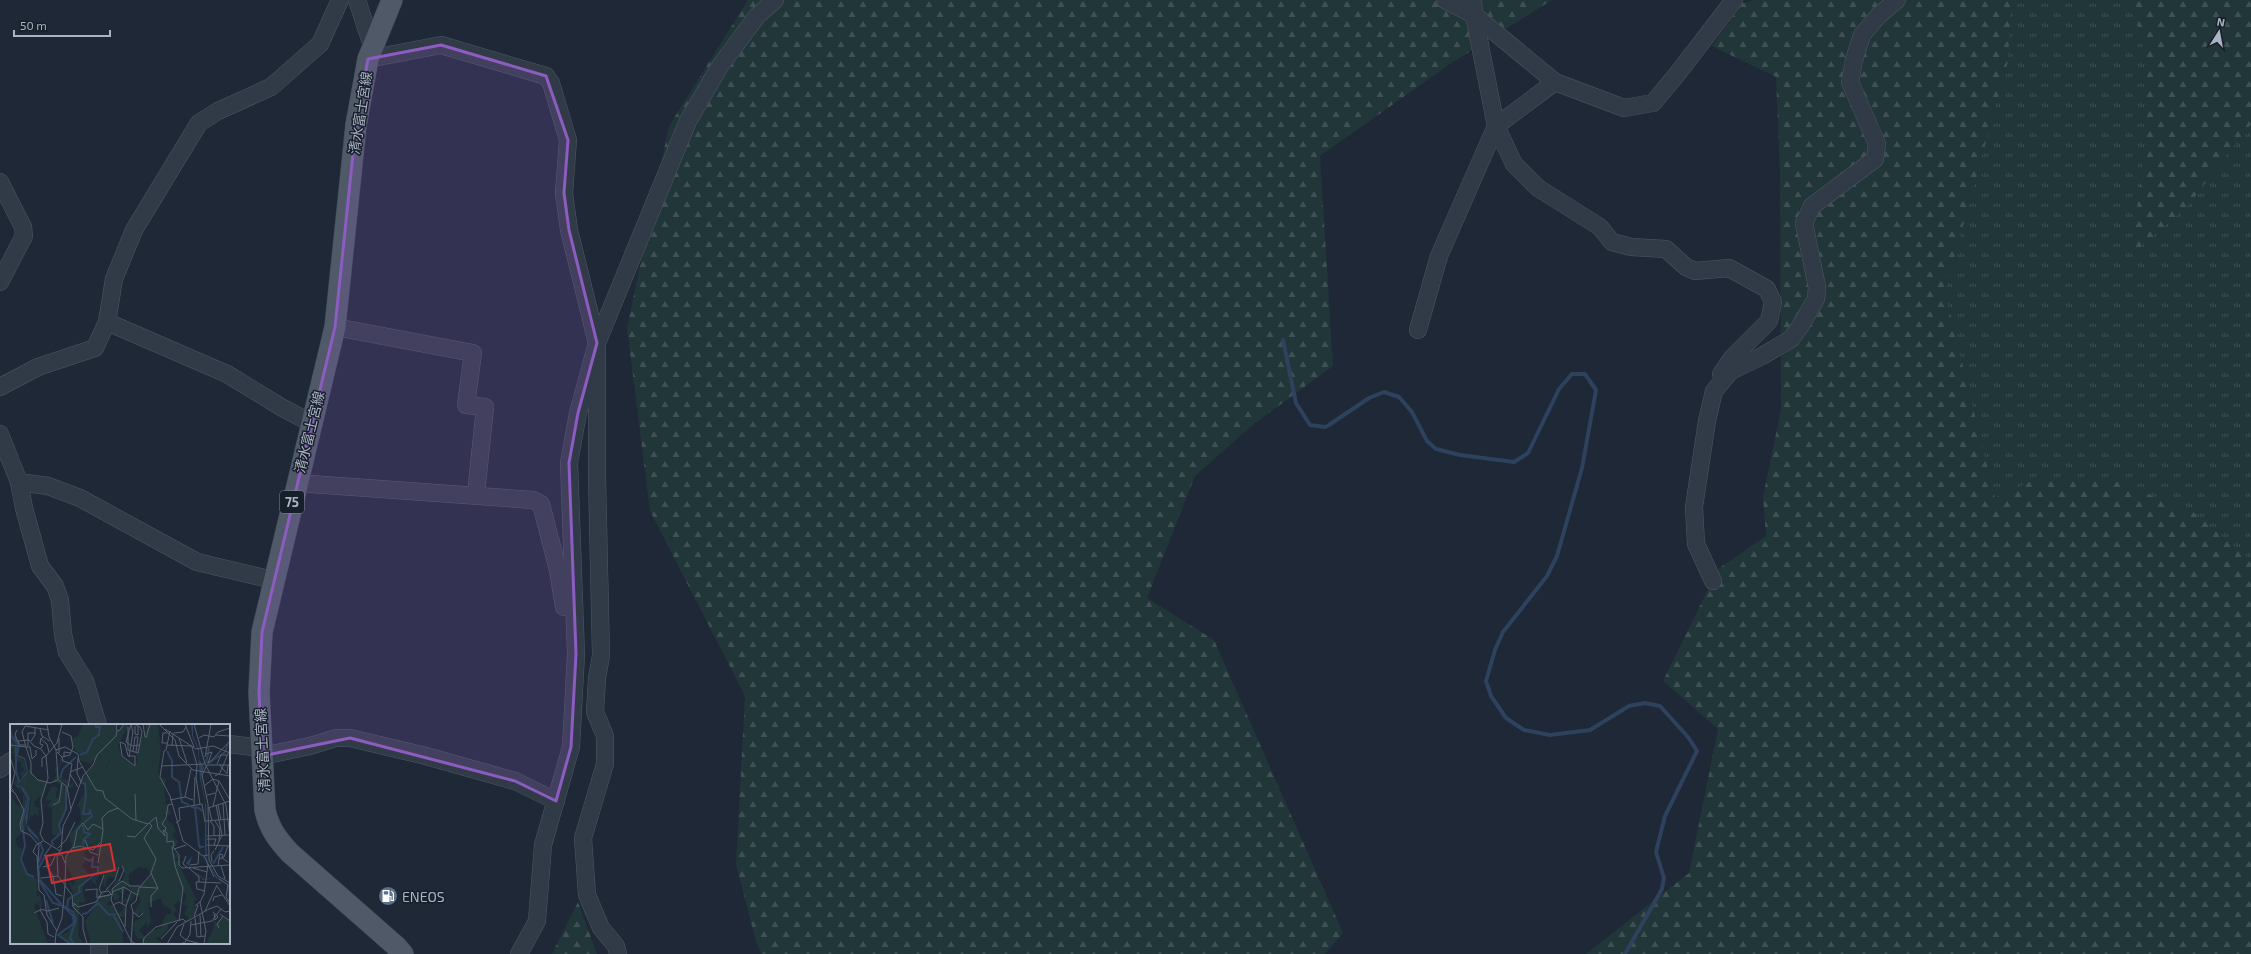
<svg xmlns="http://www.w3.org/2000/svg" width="2251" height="954" viewBox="0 0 2251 954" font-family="'Exo 2','Noto Sans JP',sans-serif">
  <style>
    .grass { fill: url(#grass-tufts) }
    .forest { fill: url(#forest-firs) }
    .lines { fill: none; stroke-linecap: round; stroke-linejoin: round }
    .stream { stroke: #2e415d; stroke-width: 4 }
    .minor-casing { stroke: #4f5765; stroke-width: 18 }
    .major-casing { stroke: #3b4350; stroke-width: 22 }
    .minor { stroke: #313a47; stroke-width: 17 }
    .major { stroke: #4f5967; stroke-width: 21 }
    .marked { fill: #8c5cc1; fill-opacity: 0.2; stroke: #8c5cc1; stroke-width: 3; stroke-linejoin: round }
    .labels { text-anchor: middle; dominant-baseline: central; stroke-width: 3; stroke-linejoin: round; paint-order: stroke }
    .shield { fill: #171f2b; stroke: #7f8796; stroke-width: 1 }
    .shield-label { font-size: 13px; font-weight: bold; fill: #abb4c4 }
    .street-label { font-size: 14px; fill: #abb4c4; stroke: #171f2b }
    .poi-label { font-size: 14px; fill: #abb4c4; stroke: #171f2b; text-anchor: start }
    .inset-river { fill: none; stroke: #2e415d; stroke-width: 2 }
    .inset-road { fill: none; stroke: #56606f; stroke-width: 1 }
    .view { fill: #d42f30; fill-opacity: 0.15; stroke: #d42f30; stroke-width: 2 }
    .inset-edge { fill: none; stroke: #abb4c4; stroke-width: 2 }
  </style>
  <defs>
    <pattern id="grass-tufts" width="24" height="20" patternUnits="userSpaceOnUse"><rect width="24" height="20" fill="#213639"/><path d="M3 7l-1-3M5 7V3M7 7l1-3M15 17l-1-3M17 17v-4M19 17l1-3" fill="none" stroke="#3f5154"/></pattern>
    <pattern id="forest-firs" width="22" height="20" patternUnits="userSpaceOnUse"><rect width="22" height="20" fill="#213639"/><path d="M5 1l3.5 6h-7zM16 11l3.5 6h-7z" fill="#3f5154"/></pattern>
  </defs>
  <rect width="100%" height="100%" fill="#1e2836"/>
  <path class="grass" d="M 1807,0 L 2251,0 L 2251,636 L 1993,506 Z"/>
  <g class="forest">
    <path d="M 748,0 L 1552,0 L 1450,64 L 1320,156 L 1333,366 L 1254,424 L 1195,476 L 1147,598 L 1214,640 L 1343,933 L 1325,954 L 761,954 L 756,942 L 736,864 L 745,696 L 650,511 L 627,328 L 669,126 Z"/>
    <path d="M 1754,0 L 2011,0 L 2008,61 L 1945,292 L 1995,498 L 2040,477 L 2107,478 L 2193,512 L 2251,560 L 2251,954 L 1586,954 L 1689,873 L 1718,729 L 1663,681 L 1718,569 L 1766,536 L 1763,497 L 1781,409 L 1780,173 L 1776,77 L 1712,46 L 1743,3 Z"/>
    <path d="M 2132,0 L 2251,0 L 2251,124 L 2187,207 L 2131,255 L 2147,129 L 2145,62 Z"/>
    <path d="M 578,902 L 597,954 L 552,954 Z"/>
  </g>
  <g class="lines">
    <path class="stream" d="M 1283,340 L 1296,403 L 1310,425 L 1325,427 L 1329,425 L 1369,398 L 1384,392 L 1399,397 L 1412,412 L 1427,441 L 1436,449 L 1460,455 L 1514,462 L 1528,453 L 1559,389 L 1572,374 L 1585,374 L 1596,390 L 1582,468 L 1557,556 L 1547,576 L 1503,632 L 1495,650 L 1486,681 L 1491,696 L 1506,718 L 1524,730 L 1550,735 L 1590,730 L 1629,706 L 1645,703 L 1660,706 L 1688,737 L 1697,751 L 1665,816 L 1656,852 L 1664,878 L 1662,889 L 1625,954"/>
    <defs>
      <g id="minor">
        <path d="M 357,0 L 372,46"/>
        <path d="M 1445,0 L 1474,15 L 1555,82 L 1624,108 L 1653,103 L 1678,73 L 1734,0"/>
        <path d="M 1473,0 L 1474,15 L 1496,126 L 1514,164 L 1538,188 L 1600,227 L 1612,242 L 1631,247 L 1666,249 L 1686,267 L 1695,271 L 1729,268 L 1767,289 L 1773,302 L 1769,321 L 1732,358 L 1721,374"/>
        <path d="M 368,59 L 441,45 L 546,76 L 551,83 L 568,140 L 564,193 L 569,230 L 597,343 L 597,476 L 601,656 L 597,678 L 595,712 L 605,736 L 605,764 L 583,838 L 587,895 L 601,928 L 616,946 L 618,954"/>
        <path d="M 0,182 L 23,227 L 24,236 L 0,282"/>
        <path d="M 107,322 L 227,374 L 281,407 L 311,423"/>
        <path d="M 335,327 L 473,353 L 466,405 L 485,407 L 476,494"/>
        <path d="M 1418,330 L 1439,256 L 1496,126 L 1555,82"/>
        <path d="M 0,387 L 38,367 L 95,348 L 107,322 L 114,279 L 134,230 L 199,123 L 218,111 L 271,87 L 320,44 L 340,0"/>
        <path d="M 0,434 L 19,482 L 24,508 L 40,566 L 55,586 L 60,600 L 63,634 L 67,652 L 85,681 L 98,725"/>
        <path d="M 19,482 L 48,486 L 80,498 L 197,562 L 273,580"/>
        <path d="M 297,483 L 533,500 L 541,504 L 558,570 L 564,607"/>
        <path d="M 1713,581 L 1696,544 L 1694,507 L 1707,421 L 1714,391 L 1731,371 L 1762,356 L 1791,339 L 1801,325 L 1816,299 L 1817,287 L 1804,223 L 1812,206 L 1875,159 L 1877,144 L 1850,82 L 1854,60 L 1862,35 L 1879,15 L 1897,0"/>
        <path d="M 229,744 L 261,748"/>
        <path d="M 262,756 L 310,746 L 336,738 L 350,738 L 426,756 L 515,781 L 556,801"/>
        <path d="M 0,769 L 11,761"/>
        <path d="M 99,954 L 99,943"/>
        <path d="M 519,954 L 537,921 L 543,845 L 571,747 L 576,654 L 569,463 L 578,413 L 597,343 L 688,121 L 720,66 L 757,16 L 775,0"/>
      </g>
      <path id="major" d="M 392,0 L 368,59 L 356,125 L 335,327 L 262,632 L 259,693 L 265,810 C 269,828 277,839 290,853 L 397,947 L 403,954"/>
    </defs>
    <use href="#minor" class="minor-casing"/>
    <use href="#major" class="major-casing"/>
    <use href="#minor" class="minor"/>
    <use href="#major" class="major"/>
  </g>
  <path class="marked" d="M 441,45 L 546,76 L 568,140 L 564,193 L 569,230 L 597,343 L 578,413 L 569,463 L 576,654 L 571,747 L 556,801 L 515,781 L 350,738 L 262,756 L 259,693 L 262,632 L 335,327 L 356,125 L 368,59 Z"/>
  <defs>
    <symbol id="fuel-disc" viewBox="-11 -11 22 22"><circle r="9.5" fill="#5c6f8a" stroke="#171f2b"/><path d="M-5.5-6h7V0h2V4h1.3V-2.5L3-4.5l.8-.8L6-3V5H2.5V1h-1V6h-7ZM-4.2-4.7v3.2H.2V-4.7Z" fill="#fff"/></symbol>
  </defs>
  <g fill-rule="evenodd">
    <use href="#fuel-disc" x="377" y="885" width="22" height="22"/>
  </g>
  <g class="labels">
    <rect class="shield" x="280" y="491" width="24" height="22" rx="3"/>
    <g class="shield-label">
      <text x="292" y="502">75</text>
    </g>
    <g class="street-label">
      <text transform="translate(360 113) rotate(-81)">清水富士宮線</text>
      <text transform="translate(309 432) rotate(-76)">清水富士宮線</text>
      <text transform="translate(262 750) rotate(-93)">清水富士宮線</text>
    </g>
    <g class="poi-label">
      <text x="402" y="896">ENEOS</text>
    </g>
  </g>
  <g transform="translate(10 724)">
    <rect width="220" height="220" fill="#1e2836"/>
    <path d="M 103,33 L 117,50 L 131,109 L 129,126 L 119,139 L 110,142 L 95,135 L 86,120 L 92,60 L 99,56 L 96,42 ZM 21,52 L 37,59 L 32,72 L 24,73 L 17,64 Z" fill="#213639"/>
    <path d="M 73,0 L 107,0 L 104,5 L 109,6 L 113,0 L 119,0 L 108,21 L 112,33 L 125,42 L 128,37 L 126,31 L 132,13 L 136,7 L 135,0 L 148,0 L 151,27 L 148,49 L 151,54 L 156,55 L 154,65 L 156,78 L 152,78 L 157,80 L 161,90 L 154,91 L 154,93 L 163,101 L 166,107 L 162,111 L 168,117 L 166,122 L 161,126 L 168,131 L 168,134 L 163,135 L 164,138 L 169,136 L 169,141 L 187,176 L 184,177 L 186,189 L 177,198 L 175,196 L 179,195 L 174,190 L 178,182 L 172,180 L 175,178 L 176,170 L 172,167 L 171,178 L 168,177 L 164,181 L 167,186 L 163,190 L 168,196 L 158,199 L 158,204 L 151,213 L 145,214 L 154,220 L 133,220 L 134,214 L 142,207 L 150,204 L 156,190 L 161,190 L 161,185 L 153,181 L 151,174 L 138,179 L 141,197 L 137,204 L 137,198 L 129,206 L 135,213 L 132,219 L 132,214 L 128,215 L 125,210 L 123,199 L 132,193 L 131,188 L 127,192 L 124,188 L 131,177 L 130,174 L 126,170 L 121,177 L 114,178 L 114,175 L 119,175 L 124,168 L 116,162 L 113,172 L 109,167 L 105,167 L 110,172 L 107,176 L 104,176 L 104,170 L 97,168 L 90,173 L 91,175 L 99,171 L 101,174 L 96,181 L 103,181 L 108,190 L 113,186 L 112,182 L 115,185 L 115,192 L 109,193 L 114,220 L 81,220 L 75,197 L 85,183 L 88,172 L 97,165 L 93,162 L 94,151 L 89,152 L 86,157 L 87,162 L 81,156 L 89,147 L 89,137 L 87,124 L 81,120 L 74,129 L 76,135 L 72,142 L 79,151 L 73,165 L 75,178 L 69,178 L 69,186 L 68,211 L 74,220 L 58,220 L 49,211 L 58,208 L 64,194 L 63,170 L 58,154 L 63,162 L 65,158 L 57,143 L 56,132 L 62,122 L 59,111 L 71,97 L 70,84 L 67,81 L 75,67 L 75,60 L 69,54 L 73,55 L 85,39 L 84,35 L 81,40 L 69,36 L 71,32 L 65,26 L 62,14 L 67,13 ZM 103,33 L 106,43 L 115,51 L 119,67 L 126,81 L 126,85 L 116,88 L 126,107 L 121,110 L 118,106 L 117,106 L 124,115 L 114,132 L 123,119 L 126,123 L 114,137 L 128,124 L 119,137 L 110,142 L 101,134 L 95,135 L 92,115 L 102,115 L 106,114 L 111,109 L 104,113 L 93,113 L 92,99 L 96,99 L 95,102 L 96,105 L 101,92 L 92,96 L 98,89 L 109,84 L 102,76 L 104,72 L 94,60 L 97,57 L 105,64 L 104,57 L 110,65 L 113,66 L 101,54 L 107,53 L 109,58 L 108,53 L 95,42 ZM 109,143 L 113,143 L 115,150 L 112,157 L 107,156 L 101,166 L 95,163 L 98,153 L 106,153 ZM 129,143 L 138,145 L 141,152 L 130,162 L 122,162 L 119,159 L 119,150 ZM 0,5 L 8,21 L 6,30 L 14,37 L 17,45 L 12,54 L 9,46 L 12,49 L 14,44 L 12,44 L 10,37 L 6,38 L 4,32 L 1,33 L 4,31 L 1,28 L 4,26 L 0,23 L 0,18 L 3,17 L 0,15 ZM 51,33 L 53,37 L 48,46 L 49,57 L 57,61 L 50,55 L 52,51 L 53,55 L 58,56 L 58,62 L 63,59 L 63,62 L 61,64 L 54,62 L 58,84 L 49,104 L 51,108 L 49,111 L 45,111 L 42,110 L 42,84 L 37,82 L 42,76 L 35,77 L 41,63 L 47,63 L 46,74 L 50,74 L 50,60 L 43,57 L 46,52 L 45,43 L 49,43 ZM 18,46 L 21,46 L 24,53 L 20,54 L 17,64 L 24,72 L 30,72 L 24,78 L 25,82 L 30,84 L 29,88 L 28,93 L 25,89 L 22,93 L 21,91 L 18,102 L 21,74 L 7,60 L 17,76 L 16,105 L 13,107 L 12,99 L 10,100 L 11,109 L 5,116 L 8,123 L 13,125 L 11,135 L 17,151 L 27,155 L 27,172 L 30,171 L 32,181 L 30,186 L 28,178 L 24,182 L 38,220 L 0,220 L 0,68 L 7,81 L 13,82 L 13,70 L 3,59 L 6,55 L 9,58 L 14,54 ZM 212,193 L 220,196 L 220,219 L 196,220 L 204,203 L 203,195 L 207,199 Z" fill="#213639" fill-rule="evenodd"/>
    <path d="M 181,0 L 183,2 L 183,12 L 189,25 L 189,35 L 194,43 L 191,54 L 196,81 L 197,136 L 207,153 L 219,160 L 218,178 L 217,159 L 206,154 L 193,156 L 192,155 L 191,153 L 188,152 L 186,149 L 176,139 L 183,131 L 183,124 L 183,131 L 179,141 L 184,147 L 192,153 L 193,155 L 206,154 L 196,136 L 195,123 L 189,125 L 189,122 L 195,122 L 195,78 L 190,55 L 188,26 L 182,12 ZM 0,3 L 4,15 L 5,11 L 10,21 L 8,31 L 15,34 L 18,46 L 16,51 L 7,61 L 14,64 L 20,74 L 17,101 L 28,113 L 30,119 L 17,103 L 15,95 L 19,75 L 14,65 L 6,62 L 17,47 L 14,35 L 8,33 L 6,30 L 8,22 L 2,14 Z" fill="#2e415d"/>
    <path class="inset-river" d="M 6,23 L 6,47 L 9,58M 157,27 L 162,37 L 162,53 L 169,58 L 172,78 L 179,81M 70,31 L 77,28 L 83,15 L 89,11 L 90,3 L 86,3 L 85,0M 196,39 L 199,24M 197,40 L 215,28 L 218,20M 50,54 L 53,45 L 66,33M 71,58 L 75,60 L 76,72 L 73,90 L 79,90 L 80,87 L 82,92 L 74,99M 12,64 L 18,75 L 12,99 L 15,122 L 11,135 L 17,150 L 24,153M 181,83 L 189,84 L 192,87M 185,83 L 189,122 L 193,123M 18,105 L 27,114M 30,118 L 33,126 L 28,140 L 30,158 L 43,179 L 53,182 L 63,192 L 64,199 L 48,211 L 61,220M 43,121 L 42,117 L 51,109 L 49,101 L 56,85 L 56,63M 73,121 L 74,115 L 80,110 L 74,108 L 73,101M 203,140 L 213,123M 29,144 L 35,132M 30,156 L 51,180M 63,172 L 70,168 L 69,163 L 88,148 L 88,143 L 82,143 L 83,134 L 80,137 L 74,134M 36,176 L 43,199M 54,182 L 63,188 L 66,196 L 60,214 L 64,220M 57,185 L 58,176 L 61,173M 72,190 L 77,189 L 88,179 L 99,191 L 106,190M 104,192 L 113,208"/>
    <path class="inset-road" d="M 37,0 L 39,13 L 46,26 L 48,55 L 57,63 L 61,86 L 53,102 L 51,126 L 47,131 L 48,152 L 55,161 L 52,194 L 46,209 L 45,220M 107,0 L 106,5 L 109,7 L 114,0M 121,0 L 116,18 L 122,22 L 129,21M 133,0 L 135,13M 149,0 L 165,16 L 169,32 L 183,46 L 220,52M 175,0 L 184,23M 184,0 L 195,40 L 216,81 L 220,113M 125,2 L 125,10 L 128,11 L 128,2M 118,3 L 118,26 L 128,29 L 132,8 L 130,3 L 124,0M 30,5 L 32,12 L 40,17M 155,5 L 186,25 L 203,22 L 220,29M 7,6 L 5,10 L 7,16 L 10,21 L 15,21M 160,7 L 156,26 L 154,27 L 150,53 L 160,72 L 173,117 L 193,132 L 198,131M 157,9 L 153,9 L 152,19 L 157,19M 164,9 L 173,8 L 176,3M 205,11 L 220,12M 33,13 L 31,15 L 37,20 L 39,28M 125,13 L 128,13 L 126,28M 49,14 L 49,29M 136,14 L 140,0M 169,14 L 177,39M 189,14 L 194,11 L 204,13 L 208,8 L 220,4M 8,17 L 19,16 L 24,22 L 31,25 L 36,32 L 32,34 L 32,43M 21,17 L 25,11 L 25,3M 110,18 L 115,20 L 118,32 L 125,32 L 125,42 L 112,32 ZM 0,21 L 16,23 L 21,39 L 21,49 L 28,56 L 40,59 L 48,56M 157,21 L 182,22M 18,22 L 18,9 L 25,9M 162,22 L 163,9M 16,23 L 12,8 L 15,2 L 39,6M 16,23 L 20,23 L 22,35 L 26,31 L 26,26M 182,23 L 187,41M 31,24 L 33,21 L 30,20 L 31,14M 46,26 L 55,23 L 68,30 L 69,37 L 86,66 L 93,67 L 95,74 L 122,95 L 138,100 L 146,93 L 148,104 L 155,112 L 153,106 L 157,109 L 157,118 L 163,117 L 164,120 L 163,123 L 169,131 L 169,141 L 172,144 L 220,141M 47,28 L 52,33 L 60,31 L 63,23 L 61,12 L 52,8M 123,28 L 125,13M 196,30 L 202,28 L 198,39M 0,33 L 5,49 L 1,64 L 4,67M 52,33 L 53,37 L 62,40 L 58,63M 54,33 L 54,28 L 61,29M 119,33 L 123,8 L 121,0M 195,33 L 201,0M 68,34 L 67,49 L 71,58M 199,39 L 220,17M 207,40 L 211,31 L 217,31M 209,40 L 217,50 L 218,41M 187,41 L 186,53 L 190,80M 220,41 L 197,41 L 192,51 L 198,80 L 199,136 L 208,152 L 220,159M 151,42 L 195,40M 60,48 L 73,43M 60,50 L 68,63M 205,52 L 210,49 L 220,25M 209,57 L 220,76M 194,62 L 203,55 L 209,57 L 206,69 L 197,71M 0,66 L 5,69 L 14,86 L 10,100 L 11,107 L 20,111 L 29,121 L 28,138M 125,70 L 126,96M 175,73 L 181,45M 160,76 L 175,73 L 183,76M 213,79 L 215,111M 43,81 L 49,78 L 52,59M 208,81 L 211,96M 184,82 L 185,53M 203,82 L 206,70M 198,84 L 220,77M 199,84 L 202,97M 61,85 L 73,52 L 83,41 L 87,31 L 106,12 L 107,6M 196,97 L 220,95M 200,97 L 204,102 L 204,112M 205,97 L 210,105 L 209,117M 73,99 L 78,106 L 83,100 L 93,105M 139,99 L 142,102 L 134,114 L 146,135 L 141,149 L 148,164M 166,99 L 170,96 L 169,84 L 192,80 L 195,98M 155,107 L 156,104 L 152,100 L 156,94 L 158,81 L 162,80M 117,112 L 125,113 L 138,100M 197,112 L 220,111M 197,115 L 206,115 L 204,121M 75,116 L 80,128 L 88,131M 33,117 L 26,121 L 23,128 L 27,132 L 29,166 L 34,171 L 37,191 L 47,207M 197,121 L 220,122M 162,123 L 165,142 L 173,164 L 169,197M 48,124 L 56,116 L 65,98M 63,124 L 70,122 L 83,126 L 90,119M 164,125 L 176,121M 205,126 L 212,111 L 206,81M 50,127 L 34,117 L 30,110 L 33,99 L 31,76 L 38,54 L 36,32 L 47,19 L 52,0M 47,131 L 52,131 L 55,139M 34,132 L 41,122M 176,132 L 173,140 L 178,144M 194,132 L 204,153M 36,134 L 37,143 L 43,152 L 46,170 L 52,172M 209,135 L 210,130 L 213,131 L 212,134 L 218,138M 202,138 L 201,131 L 204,127M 88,139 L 93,107 L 92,94 L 98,88 L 108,84M 180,141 L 188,140 L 189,127M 208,142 L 209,135 L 214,133 L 218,122M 211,142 L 215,155M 33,143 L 41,141 L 46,130M 179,144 L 189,153 L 189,158 L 186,158 L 187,165 L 195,167M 183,144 L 197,148M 31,154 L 48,152M 209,155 L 218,161 L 216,173 L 220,179M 109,157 L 114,146 L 112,142M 189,158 L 211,159M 55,161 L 56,132 L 64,122 L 67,106 L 73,99M 55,162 L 62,171 L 63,183 L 73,193 L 73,205 L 77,220M 207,162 L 220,182M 130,163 L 147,164M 75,166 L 87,165 L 87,174M 96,166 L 105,156 L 109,143M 102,168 L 114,163 L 127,171M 91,169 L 89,165 L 94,151M 103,171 L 102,165 L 112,157 L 120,162 L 130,162M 88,173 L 100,171M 88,174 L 102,170M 203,177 L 204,173 L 212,171M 190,178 L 196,207 L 194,220M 112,180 L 113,163M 103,181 L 109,178 L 116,182 L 115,203M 64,182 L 64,179 L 68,183 L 86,178 L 92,168 L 98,167 L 102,171 L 101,176 L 121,217 L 126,220M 116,182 L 121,168M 185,182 L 190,178 L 194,170 L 198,140M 141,183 L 141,172 L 148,164M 30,185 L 38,187 L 49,184M 195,187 L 207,161M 123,188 L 129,193 L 133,189M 203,188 L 208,193 L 205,196 L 204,190M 24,189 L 30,186 L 37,198 L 38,210 L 44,213M 210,190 L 220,197M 190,191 L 191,212M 184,193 L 188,181M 185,194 L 187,213 L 195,212M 174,200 L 170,211 L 176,216M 181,201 L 202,197 L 211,185M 209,204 L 207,200 L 213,192M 153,213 L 151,215 L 167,198M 176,216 L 191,220M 173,218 L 174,220 L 180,210 L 181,197M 121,220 L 123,188 L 121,181 L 126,177 L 129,164 L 141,150M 133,220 L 134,214 L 146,203 L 173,195 L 176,198M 157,220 L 167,203 L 199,185 L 207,182 L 215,188 L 220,187"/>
    <path class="view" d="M 100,120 L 105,146 L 42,159 L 36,132 Z"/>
    <rect width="220" height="220" class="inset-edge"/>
  </g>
  <g transform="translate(2219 32) rotate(11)" stroke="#171f2b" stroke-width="3" paint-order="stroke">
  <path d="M0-3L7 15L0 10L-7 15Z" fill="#abb4c4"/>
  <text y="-6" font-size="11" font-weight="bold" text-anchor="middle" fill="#abb4c4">N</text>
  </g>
  <path d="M14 30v6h96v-6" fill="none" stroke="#abb4c4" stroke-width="2"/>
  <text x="20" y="30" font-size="12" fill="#abb4c4" stroke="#171f2b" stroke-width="3" paint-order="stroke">50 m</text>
</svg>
